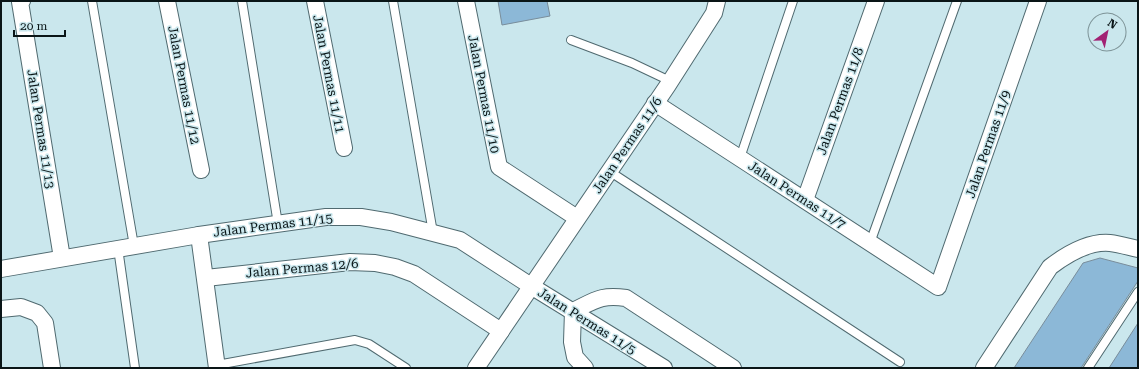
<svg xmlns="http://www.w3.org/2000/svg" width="1139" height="369" viewBox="0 0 1139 369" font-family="'Roboto Serif',serif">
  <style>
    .building { fill: #8cb8d7; stroke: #798d9b }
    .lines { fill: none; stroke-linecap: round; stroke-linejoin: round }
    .lane-casing { stroke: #506a70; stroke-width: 10 }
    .street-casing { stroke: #506a70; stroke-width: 18 }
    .lane { stroke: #fff; stroke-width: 8 }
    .street { stroke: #fff; stroke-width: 16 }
    .labels { text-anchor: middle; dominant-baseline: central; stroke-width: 3; stroke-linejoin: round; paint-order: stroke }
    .street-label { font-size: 13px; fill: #0a1517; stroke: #cae7ed }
  </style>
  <rect width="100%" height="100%" fill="#cae7ed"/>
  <g class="building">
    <path d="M 498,1 L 547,1 L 550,16 L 502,25 Z"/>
    <path d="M 1100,258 L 1138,268 L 1138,281 L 1081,368 L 1014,368 L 1083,263 Z"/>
    <path d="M 1138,323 L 1138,368 L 1109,368 Z"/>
  </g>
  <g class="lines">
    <defs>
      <g id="lane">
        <path d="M 92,1 L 134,246"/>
        <path d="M 242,1 L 278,224"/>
        <path d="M 393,1 L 433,233"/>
        <path d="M 571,40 L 632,63 L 670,81"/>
        <path d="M 740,158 L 793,1"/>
        <path d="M 609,171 L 900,362"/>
        <path d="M 870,243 L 957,1"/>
        <path d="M 118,248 L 135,368"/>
        <path d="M 217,365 L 355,340 L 369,344 L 406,368"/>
        <path d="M 1088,368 L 1138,292"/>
      </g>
      <g id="street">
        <path d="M 22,1 L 20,2 L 62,258"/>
        <path d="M 167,1 L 201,170"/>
        <path d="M 315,1 L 344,148"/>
        <path d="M 466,1 L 499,167 L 577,218"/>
        <path d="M 655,103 L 938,287 L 1038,1"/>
        <path d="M 805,200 L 876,1"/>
        <path d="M 199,235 L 217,368"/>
        <path d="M 1,269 L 199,235 L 326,217 L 361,217 L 391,222 L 460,240 L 531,286 L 664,368"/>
        <path d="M 206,278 L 350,262 L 375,263 L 395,267 L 414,274 L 501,331"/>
        <path d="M 1,309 L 21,307 L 37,313 L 45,323 L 52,368"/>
        <path d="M 573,311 C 594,301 601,294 626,298 L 733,368"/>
        <path d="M 573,311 L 572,342 L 575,357 L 585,368"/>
        <path d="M 476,368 L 668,85 L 714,13 L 717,1"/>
        <path d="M 984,368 L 1050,267 C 1067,254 1088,241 1110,243 C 1119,244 1129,247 1138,249"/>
      </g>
    </defs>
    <use href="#lane" class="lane-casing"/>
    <use href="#street" class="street-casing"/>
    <use href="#lane" class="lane"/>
    <use href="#street" class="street"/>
  </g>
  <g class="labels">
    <g class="street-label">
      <text transform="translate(329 74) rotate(79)">Jalan Permas 11/11</text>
      <text transform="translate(184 85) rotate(79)">Jalan Permas 11/12</text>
      <text transform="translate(484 94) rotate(79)">Jalan Permas 11/10</text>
      <text transform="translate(840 101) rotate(-70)">Jalan Permas 11/8</text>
      <text transform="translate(41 129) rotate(81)">Jalan Permas 11/13</text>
      <text transform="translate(988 144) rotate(-71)">Jalan Permas 11/9</text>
      <text transform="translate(627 145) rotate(-56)">Jalan Permas 11/6</text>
      <text transform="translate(797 195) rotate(33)">Jalan Permas 11/7</text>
      <text transform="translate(273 225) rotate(-7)">Jalan Permas 11/15</text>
      <text transform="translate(302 268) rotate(-5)">Jalan Permas 12/6</text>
      <text transform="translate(587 321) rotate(32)">Jalan Permas 11/5</text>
    </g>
  </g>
  <rect width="1139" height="369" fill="none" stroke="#0a1517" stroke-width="4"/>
  <g transform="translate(1107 32) rotate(33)"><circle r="19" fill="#cae7ed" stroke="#7d9397"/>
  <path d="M0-3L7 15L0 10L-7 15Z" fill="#a22173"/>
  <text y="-6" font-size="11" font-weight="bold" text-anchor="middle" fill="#0a1517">N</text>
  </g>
  <path d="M14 30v6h51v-6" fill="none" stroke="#0a1517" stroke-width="2"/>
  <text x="20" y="30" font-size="12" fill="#0a1517" stroke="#cae7ed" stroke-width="3" paint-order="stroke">20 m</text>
</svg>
